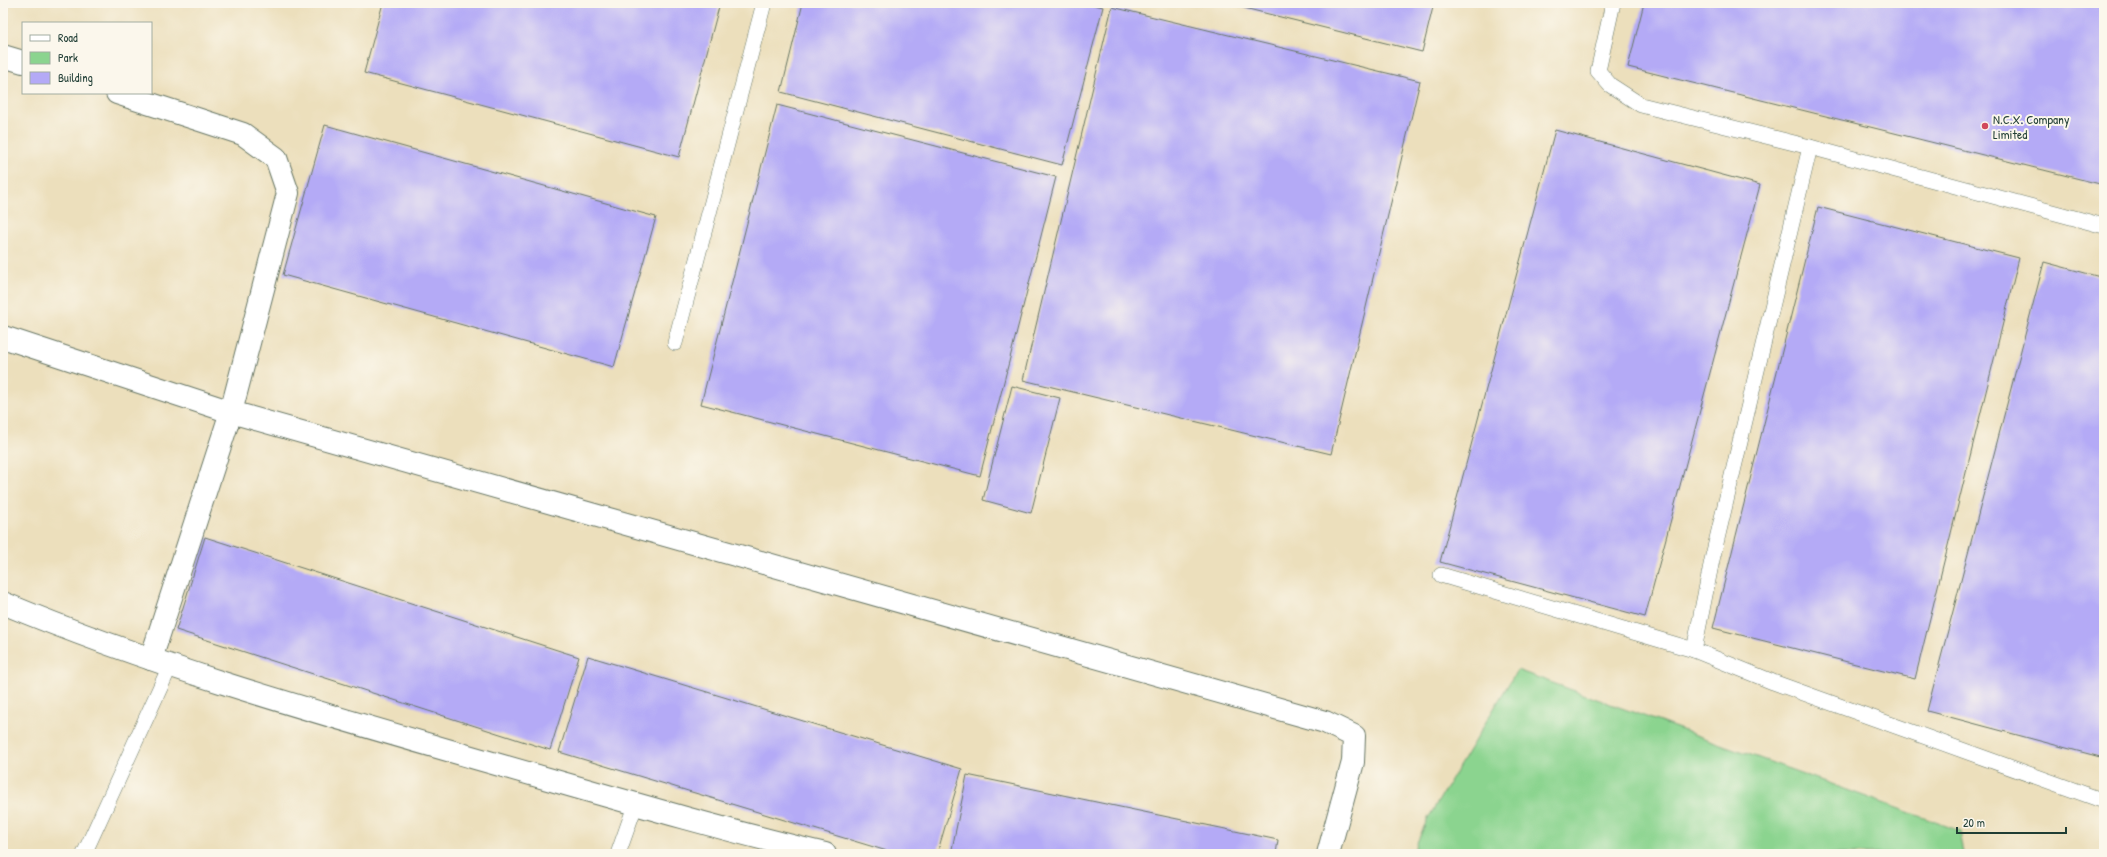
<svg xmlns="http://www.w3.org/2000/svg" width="2107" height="857" viewBox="0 0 2107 857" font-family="'Patrick Hand',sans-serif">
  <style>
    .green { fill: #8bd48f; stroke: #558862 }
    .building { fill: #b4aaf6 }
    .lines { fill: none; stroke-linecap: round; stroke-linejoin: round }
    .service-casing { stroke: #677664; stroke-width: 16 }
    .minor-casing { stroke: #677664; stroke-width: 24 }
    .service { stroke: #fff; stroke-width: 15 }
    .minor { stroke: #fff; stroke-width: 22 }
    .poi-dot { fill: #d1495b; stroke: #fbf7ec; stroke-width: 1.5 }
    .labels { text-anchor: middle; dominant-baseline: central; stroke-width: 4; stroke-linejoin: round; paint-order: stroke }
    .poi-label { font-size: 13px; fill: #1f3d34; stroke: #fbf7ec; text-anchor: start }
  </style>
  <rect width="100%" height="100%" fill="#fbf7ec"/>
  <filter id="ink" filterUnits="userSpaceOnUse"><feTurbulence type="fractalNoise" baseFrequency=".025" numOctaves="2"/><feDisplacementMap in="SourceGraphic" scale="8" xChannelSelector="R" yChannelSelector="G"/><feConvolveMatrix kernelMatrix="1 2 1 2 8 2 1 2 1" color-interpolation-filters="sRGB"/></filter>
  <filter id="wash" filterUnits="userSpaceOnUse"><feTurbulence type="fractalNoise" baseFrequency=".012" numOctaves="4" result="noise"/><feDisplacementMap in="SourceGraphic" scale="16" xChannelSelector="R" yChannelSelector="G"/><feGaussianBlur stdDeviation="0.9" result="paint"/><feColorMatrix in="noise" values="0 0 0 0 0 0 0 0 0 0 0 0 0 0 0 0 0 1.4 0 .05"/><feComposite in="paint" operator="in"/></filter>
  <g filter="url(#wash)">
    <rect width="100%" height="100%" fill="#ecdfbc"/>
    <path class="green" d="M 1517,670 L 1960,831 L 1964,854 L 1412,854 L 1427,820 Z"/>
    <g id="blocks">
      <g class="building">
        <path d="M 383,3 L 720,3 L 679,157 L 364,73 Z"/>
        <path d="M 803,3 L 1086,3 L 1103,7 L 1062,165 L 781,92 Z"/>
        <path d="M 1224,3 L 1434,3 L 1422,52 Z"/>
        <path d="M 1644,3 L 2104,3 L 2104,185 L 1628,67 Z"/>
        <path d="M 1112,7 L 1420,81 L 1331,454 L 1023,380 Z"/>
        <path d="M 777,105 L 1056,177 L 980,476 L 701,404 Z"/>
        <path d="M 325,125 L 656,217 L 614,367 L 283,275 Z"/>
        <path d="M 1555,130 L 1760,185 L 1645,617 L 1440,562 Z"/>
        <path d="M 1818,207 L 2019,258 L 1915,679 L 1713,628 Z"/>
        <path d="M 2044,262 L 2104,278 L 2104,758 L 1927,711 Z"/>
        <path d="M 1012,386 L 1060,398 L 1031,513 L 983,500 Z"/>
        <path d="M 205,537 L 579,657 L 550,750 L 176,630 Z"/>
        <path d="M 588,656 L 962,769 L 937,854 L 897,854 L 559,752 Z"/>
        <path d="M 967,775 L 1278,840 L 1276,854 L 951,854 Z"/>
      </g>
    </g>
  </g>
  <g filter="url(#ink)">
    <use href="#blocks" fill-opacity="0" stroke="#677664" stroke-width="1"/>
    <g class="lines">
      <defs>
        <g id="service">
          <path d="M 1613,3 L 1598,71 L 1610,85 L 1641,105 L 1810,147 L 2104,226"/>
          <path d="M 1810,147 L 1712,560 L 1694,650 L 1773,682 L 2104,801"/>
          <path d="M 675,343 L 764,3"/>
          <path d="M 1441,575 L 1694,650"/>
          <path d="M 84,854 L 170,666"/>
          <path d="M 618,854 L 636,803"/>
        </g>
        <g id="minor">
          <path d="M 3,56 L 23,62"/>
          <path d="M 117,93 L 243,134 L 276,158 L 288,193 L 231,412 L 151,659"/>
          <path d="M 3,337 L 231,412 L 1325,722 L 1354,736 L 1353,762 L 1328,854"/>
          <path d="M 3,603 C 156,667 316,712 475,758 C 591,791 707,826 825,854"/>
        </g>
      </defs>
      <use href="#service" class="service-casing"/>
      <use href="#minor" class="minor-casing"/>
      <use href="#service" class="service"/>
      <use href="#minor" class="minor"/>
    </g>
  </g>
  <circle class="poi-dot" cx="1985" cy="126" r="4"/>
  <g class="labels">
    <g class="poi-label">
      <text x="1993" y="119">N.C.X. Company<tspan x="1993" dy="15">Limited</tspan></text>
    </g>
  </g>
  <rect width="2107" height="857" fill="none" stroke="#fbf7ec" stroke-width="16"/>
  <rect x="22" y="22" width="130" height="72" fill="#fbf7ec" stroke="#a3ada2"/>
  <rect x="30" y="35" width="20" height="6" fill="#ffffff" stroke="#a3ada2"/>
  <text x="58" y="42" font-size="12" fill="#1f3d34">Road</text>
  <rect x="30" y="52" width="20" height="12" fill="#8bd48f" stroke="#a3ada2"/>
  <text x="58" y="62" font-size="12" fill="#1f3d34">Park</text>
  <rect x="30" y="72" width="20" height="12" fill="#b4aaf6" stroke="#a3ada2"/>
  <text x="58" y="82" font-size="12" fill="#1f3d34">Building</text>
  <path d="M1957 827v6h109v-6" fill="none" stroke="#1f3d34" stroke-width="2"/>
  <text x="1963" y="827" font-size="12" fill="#1f3d34" stroke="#fbf7ec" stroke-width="3" paint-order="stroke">20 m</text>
</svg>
